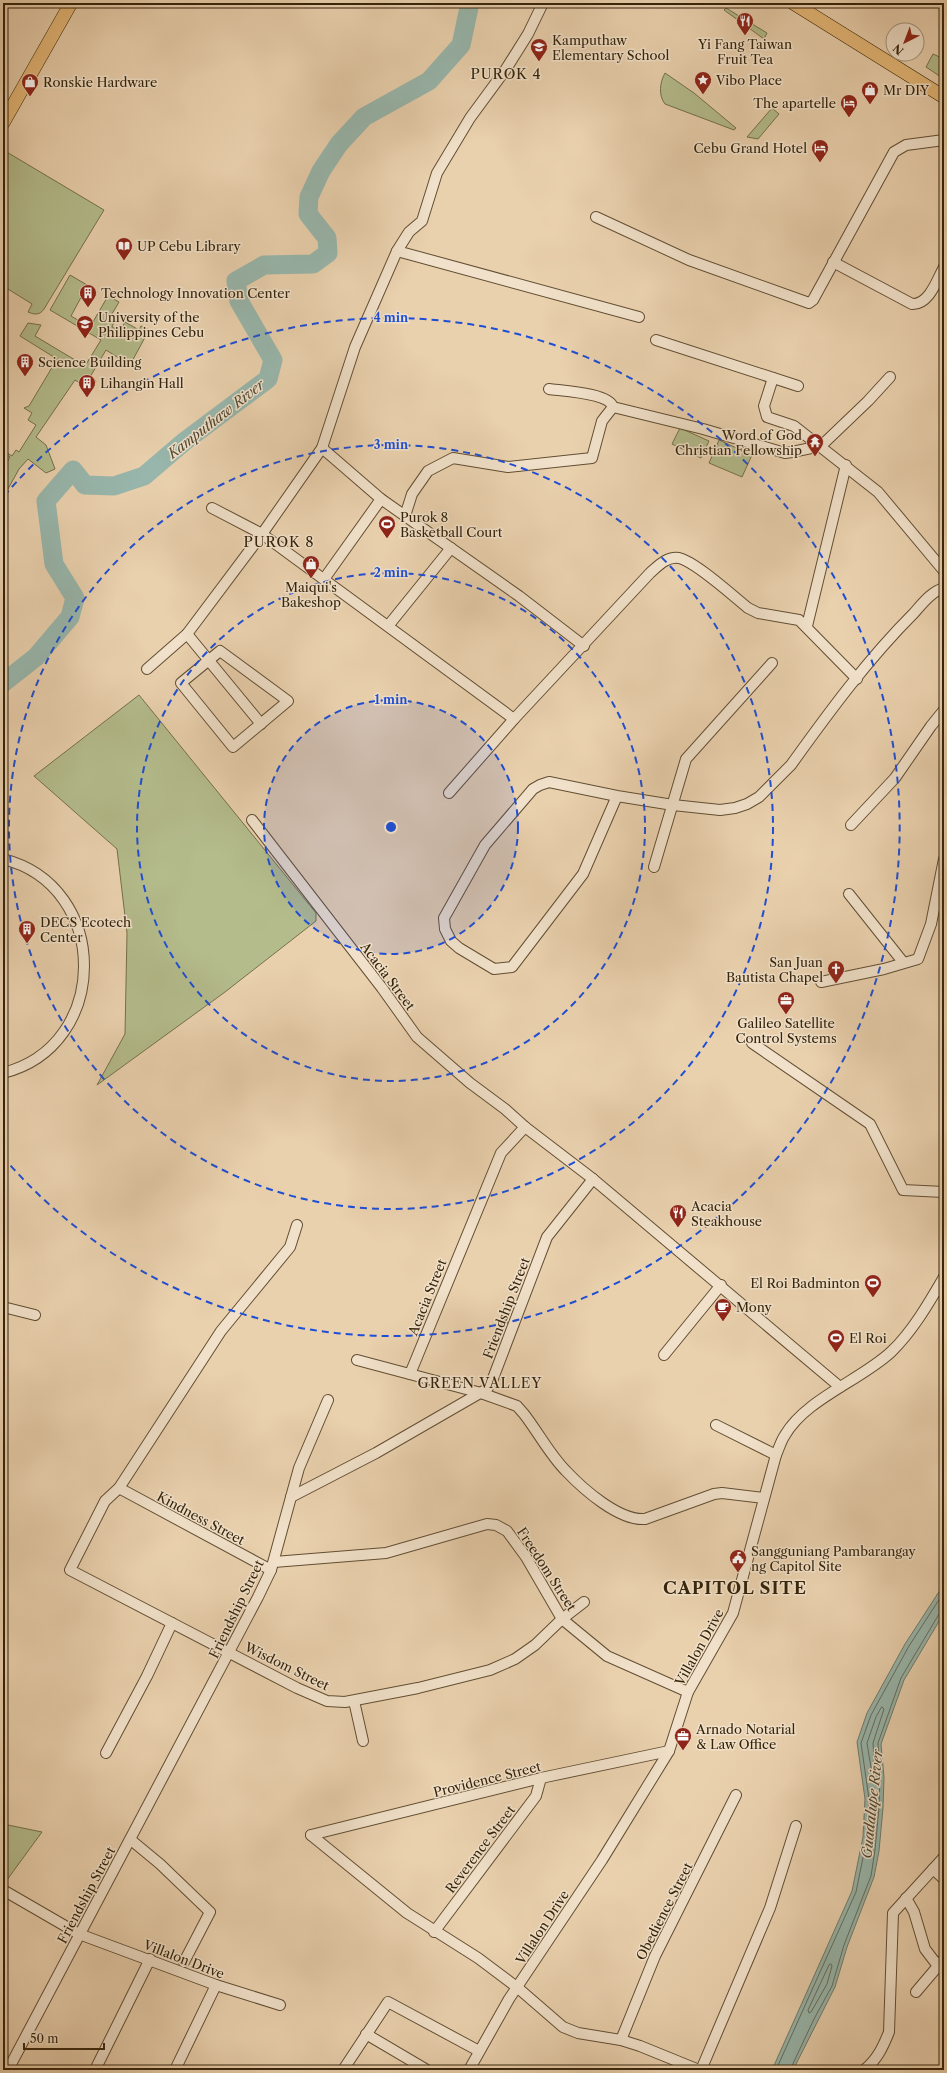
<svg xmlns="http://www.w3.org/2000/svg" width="947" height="2073" viewBox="0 0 947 2073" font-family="'Libre Caslon Text',serif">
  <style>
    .green { fill: #b4bc8c; stroke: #74704b }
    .water { fill: #98b7ad; stroke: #707c6c }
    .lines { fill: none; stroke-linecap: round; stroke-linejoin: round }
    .shore { stroke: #666d5c; stroke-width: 1 }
    .river { stroke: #98b7ad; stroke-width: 19 }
    .minor-casing { stroke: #624e33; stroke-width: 12 }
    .major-casing { stroke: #35230a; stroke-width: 14 }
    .minor { stroke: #f1e1ca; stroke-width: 10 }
    .major { stroke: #e5b877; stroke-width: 13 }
    .ring { fill: none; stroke: #1d4ed8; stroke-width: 2; stroke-dasharray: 7 5 }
    .labels { text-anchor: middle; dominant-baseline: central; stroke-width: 3; stroke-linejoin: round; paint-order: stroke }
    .poi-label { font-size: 13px; fill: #35230a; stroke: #f1e1ca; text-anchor: start }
    .street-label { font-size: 13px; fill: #35230a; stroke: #f1e1ca }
    .neighbourhood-label { font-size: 14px; letter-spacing: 1px; fill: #35230a; stroke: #f1e1ca }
    .water-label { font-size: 14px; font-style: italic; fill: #4e4833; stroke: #f1e1ca }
    .district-label { font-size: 17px; font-weight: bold; letter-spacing: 1px; fill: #35230a; stroke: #f1e1ca }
    .centre { fill: #1d4ed8; stroke: #f1e1ca; stroke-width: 2 }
    .ring-label { font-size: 12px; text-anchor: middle; font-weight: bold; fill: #1d4ed8; stroke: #f1e1ca; stroke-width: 3; stroke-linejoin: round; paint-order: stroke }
  </style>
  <rect width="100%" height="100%" fill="#ead1ae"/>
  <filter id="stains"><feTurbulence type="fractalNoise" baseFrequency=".005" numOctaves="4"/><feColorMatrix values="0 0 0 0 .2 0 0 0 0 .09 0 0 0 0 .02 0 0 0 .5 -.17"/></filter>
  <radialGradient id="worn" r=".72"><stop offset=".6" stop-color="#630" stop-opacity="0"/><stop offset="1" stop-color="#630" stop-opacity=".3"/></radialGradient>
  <g class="green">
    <path d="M 726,8 L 767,33 L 764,39 L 724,10 Z"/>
    <path d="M 933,54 L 944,59 L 944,79 L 926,67 Z"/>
    <path d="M 665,73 L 694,93 L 736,128 L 734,130 L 665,104 C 658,95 660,82 665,73 Z"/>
    <path d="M 772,108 L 779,114 L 758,139 L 747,137 Z"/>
    <path d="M 5,151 L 104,210 L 44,309 C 40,315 35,315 28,312 L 32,304 L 3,286 L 3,154 Z"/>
    <path d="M 70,275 L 94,289 L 92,294 L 85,290 L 71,316 L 90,327 L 108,296 L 119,302 L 109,319 L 114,322 L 112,327 L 120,331 L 125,322 L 139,330 L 141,326 L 149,330 L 130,365 L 106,350 L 90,377 L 96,381 L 91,390 L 75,380 L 36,437 L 46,445 L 55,469 L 46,473 L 28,459 L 19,469 L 3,498 L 3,468 L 10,457 L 3,453 L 4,451 L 12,456 L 16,450 L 19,452 L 36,425 L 28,420 L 32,413 L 24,408 L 29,406 L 57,359 L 20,336 L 28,323 L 41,325 L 35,336 L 85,366 L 101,340 L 50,310 Z"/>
    <path d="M 680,428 L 709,441 L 701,458 L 672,444 Z"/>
    <path d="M 719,440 L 752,455 L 742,477 L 709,463 Z"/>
    <path d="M 139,695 L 316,913 L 316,921 L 225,992 L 97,1085 L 125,1034 L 127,933 L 117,849 L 34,776 Z"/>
    <path d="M 3,1824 L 42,1832 L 4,1884 L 3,1883 Z"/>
  </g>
  <path class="water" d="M 944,1584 L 944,1613 L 904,1680 L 881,1744 L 884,1777 L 883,1808 L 879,1851 L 874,1877 L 847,1947 L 835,1987 L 793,2070 L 772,2070 L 852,1891 L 863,1837 L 865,1799 L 857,1742 L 867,1713 L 905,1644 Z"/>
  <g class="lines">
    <g class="shore">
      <path d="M 882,1707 L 884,1709 L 873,1743 L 875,1777 L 873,1780 L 867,1743 L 876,1717 Z"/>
      <path d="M 831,1964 L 832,1966 L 827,1984 L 811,2012 L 809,2013 L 808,2010 L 829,1965 Z"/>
      <path d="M 776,2070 L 856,1892 L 867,1838 L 869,1799 L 861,1743 L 871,1715 L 909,1646 L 944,1592"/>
      <path d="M 790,2070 L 814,2019 L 832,1986 L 844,1945 L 871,1876 L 875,1850 L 879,1808 L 880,1777 L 878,1743 L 901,1678 L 939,1614 L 944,1612"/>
    </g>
    <path class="river" d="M 3,683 L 36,657 L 70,617 L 75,598 L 54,564 L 46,501 L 73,470 L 85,485 L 114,486 L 144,476 L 185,441 L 268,379 L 273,360 L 239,301 L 236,281 L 264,265 L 313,264 L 328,253 L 327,238 L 308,214 L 309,197 L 321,171 L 339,144 L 364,117 L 429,81 L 461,45 L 470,3"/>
    <defs>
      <g id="minor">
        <path d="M 596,217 L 689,260 L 809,303 L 813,300 L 894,152 L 906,145 L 944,140"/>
        <path d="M 397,251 L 639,317"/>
        <path d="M 833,262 L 912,304 C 929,305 937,280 944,267"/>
        <path d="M 656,340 L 798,386"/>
        <path d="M 773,378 L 764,406 L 767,417 L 794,426 L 878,492 L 944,571"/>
        <path d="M 549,389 C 563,391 609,393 613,407 L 703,429 L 785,453 L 792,452 L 821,446 L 868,401 L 890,377"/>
        <path d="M 322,448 L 381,499 L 519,596 L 584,646"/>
        <path d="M 212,508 L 262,534 L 514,719"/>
        <path d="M 405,516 L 412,494 L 428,471 L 453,458 L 508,467 L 592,458 L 602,421 L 613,407"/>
        <path d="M 324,579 L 381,499"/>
        <path d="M 388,626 L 451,548"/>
        <path d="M 807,626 L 846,465"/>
        <path d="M 187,634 L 261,724"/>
        <path d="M 220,651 L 288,701 L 233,747 L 181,683 Z"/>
        <path d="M 147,669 L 187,634 L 262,534 L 322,448 L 355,347 L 397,251 L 409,232 L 422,221 L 437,173 L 470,118 L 506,69 L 528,34 L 543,3"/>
        <path d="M 449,793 L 514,719 L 650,573 C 658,566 667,556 679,558 C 696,562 733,596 748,608 L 758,613 L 799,620 L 857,679"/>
        <path d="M 617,796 L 583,874 L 512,967 L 494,969 L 459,948 L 451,941 L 445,929 L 444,918 L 485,845 L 533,789 L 540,785 L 549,782 L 617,796 L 673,805 L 720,810 L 735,808 L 747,804 L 759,797 L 791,765 C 829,712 868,659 914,613 C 922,604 932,591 944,588"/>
        <path d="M 252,820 L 382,988 L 417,1037 L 470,1083 L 505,1109 L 525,1127 L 593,1179 L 840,1387"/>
        <path d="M 851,825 L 895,778 L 931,726 L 944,710"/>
        <path d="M 3,859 C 111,886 111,1046 3,1073"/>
        <path d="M 654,867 L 686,759 L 772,663"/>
        <path d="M 849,894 L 903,962"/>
        <path d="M 821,982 L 884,969 L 918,959 L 931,924 L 944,859"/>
        <path d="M 752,1043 L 870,1124 L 903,1190 L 944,1192"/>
        <path d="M 297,1225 L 290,1247 L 221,1331 L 119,1488 L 105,1501 L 70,1570 L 297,1688 L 327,1701 L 345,1702 L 418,1688 L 490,1670 L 515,1659 L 535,1645 L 562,1619 L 584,1602"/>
        <path d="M 3,1307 L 35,1315"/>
        <path d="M 664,1355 L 721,1285"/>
        <path d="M 357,1360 L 481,1393 L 517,1406 L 524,1414 C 538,1432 550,1455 566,1471 C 583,1489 619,1521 645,1519 L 714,1494 L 722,1493 L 764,1498"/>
        <path d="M 410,1374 L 501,1153 L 525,1127"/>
        <path d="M 716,1425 L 776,1455"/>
        <path d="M 119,1488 L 271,1570"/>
        <path d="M 291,1497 L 376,1453 L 487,1389 L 492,1381 L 547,1237 L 593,1179"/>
        <path d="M 274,1562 L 386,1553 L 487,1524 L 496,1525 L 507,1531 L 526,1557 L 562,1619 L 607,1656 L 688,1692"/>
        <path d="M 354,1701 L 363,1741"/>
        <path d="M 106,1753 L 147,1676 L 172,1623"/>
        <path d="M 311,1835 L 407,1913 L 478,1958 L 518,1988 L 563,2027 L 578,2033 L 621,2040 L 640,2046 L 699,2070"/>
        <path d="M 311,1835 L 541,1778 L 669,1751"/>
        <path d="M 131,1840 L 160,1864 L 210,1912 L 184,1962"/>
        <path d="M 933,1869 L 944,1879"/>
        <path d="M 3,1890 L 79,1934 L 216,1985 L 280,2005"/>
        <path d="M 906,1898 L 914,1912 L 925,1949 L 938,1966"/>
        <path d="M 434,1932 L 536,1796 L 541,1778"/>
        <path d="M 916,1992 L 944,1959"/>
        <path d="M 366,2034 L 427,2070"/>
        <path d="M 621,2040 L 655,1956 L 736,1795"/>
        <path d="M 8,2070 L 258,1597 L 271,1570 L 299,1468 L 328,1400"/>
        <path d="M 95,2070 L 150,1959"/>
        <path d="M 175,2070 L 216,1985"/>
        <path d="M 343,2070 L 388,2002 L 479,2051"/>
        <path d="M 469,2070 L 509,1999 L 602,1860 L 669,1751 L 688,1692 L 733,1613 L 776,1455 C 779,1448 781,1441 785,1435 C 806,1399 861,1380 891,1352 C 912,1332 929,1303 944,1277"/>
        <path d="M 701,2070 L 770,1908 L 796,1826"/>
        <path d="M 864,2070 C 877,2060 883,2047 889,2032 L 893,1913 L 944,1857"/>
      </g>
      <g id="major">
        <path d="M 793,3 L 944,97"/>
        <path d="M 3,123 L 71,3"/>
      </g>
    </defs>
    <use href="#minor" class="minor-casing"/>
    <use href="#major" class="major-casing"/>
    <use href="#minor" class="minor"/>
    <use href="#major" class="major"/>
  </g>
  <circle cx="391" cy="827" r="127" fill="#1d4ed8" fill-opacity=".12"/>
  <g class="ring">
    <circle cx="391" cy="827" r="127"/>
    <circle cx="391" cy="827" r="254"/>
    <circle cx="391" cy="827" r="382"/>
    <path d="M4 496A509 509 0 1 1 4 1158"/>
  </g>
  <defs>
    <symbol id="restaurant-pin" viewBox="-11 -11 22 30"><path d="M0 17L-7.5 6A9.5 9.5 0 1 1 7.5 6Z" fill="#8f2418" stroke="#f1e1ca"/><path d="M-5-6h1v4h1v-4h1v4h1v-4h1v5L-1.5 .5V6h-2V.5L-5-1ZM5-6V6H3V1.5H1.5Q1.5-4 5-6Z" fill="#fff"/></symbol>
    <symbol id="school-pin" viewBox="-11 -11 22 30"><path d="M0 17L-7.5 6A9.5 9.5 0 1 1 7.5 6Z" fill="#8f2418" stroke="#f1e1ca"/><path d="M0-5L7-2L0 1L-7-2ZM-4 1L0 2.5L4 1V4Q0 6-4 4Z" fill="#fff"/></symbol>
    <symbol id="sight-pin" viewBox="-11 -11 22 30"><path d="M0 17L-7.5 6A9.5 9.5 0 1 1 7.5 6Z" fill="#8f2418" stroke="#f1e1ca"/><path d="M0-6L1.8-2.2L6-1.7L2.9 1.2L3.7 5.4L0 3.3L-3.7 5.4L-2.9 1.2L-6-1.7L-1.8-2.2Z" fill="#fff"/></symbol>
    <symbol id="shop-pin" viewBox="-11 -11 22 30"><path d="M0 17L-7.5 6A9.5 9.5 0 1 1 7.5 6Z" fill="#8f2418" stroke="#f1e1ca"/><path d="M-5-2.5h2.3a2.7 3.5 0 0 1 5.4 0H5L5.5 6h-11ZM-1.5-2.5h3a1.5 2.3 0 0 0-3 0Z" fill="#fff"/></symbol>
    <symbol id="hotel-pin" viewBox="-11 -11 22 30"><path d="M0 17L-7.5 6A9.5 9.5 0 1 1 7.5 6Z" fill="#8f2418" stroke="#f1e1ca"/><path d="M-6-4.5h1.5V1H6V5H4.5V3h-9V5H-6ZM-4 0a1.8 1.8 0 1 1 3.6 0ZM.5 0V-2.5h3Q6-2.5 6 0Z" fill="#fff"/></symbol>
    <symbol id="library-pin" viewBox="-11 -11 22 30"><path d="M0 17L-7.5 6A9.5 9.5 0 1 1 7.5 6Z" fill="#8f2418" stroke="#f1e1ca"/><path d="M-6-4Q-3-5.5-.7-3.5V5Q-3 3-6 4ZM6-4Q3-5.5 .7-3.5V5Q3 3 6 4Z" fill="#fff"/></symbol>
    <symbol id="building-pin" viewBox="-11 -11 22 30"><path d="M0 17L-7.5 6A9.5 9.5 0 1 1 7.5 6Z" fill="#8f2418" stroke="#f1e1ca"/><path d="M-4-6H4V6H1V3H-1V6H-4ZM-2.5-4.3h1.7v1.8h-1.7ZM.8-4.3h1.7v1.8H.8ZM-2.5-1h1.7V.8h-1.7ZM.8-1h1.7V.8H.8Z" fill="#fff"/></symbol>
    <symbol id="university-pin" viewBox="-11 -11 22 30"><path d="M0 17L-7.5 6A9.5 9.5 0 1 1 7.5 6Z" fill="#8f2418" stroke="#f1e1ca"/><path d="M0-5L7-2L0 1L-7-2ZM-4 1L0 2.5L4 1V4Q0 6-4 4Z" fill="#fff"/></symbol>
    <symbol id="temple-pin" viewBox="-11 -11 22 30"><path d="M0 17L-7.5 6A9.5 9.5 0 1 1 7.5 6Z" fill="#8f2418" stroke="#f1e1ca"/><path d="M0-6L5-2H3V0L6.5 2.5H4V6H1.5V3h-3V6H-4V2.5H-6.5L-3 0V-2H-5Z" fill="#fff"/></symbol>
    <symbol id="stadium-pin" viewBox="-11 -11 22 30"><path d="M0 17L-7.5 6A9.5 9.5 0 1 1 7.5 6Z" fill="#8f2418" stroke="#f1e1ca"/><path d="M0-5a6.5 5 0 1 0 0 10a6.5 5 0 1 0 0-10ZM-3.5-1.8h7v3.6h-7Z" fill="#fff"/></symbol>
    <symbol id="church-pin" viewBox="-11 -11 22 30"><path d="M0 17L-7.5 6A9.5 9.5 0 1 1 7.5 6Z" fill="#8f2418" stroke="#f1e1ca"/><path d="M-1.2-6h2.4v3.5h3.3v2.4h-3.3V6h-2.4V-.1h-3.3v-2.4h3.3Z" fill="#fff"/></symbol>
    <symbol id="office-pin" viewBox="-11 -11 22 30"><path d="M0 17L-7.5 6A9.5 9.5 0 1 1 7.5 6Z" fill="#8f2418" stroke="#f1e1ca"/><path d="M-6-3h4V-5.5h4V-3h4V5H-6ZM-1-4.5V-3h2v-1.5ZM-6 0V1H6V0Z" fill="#fff"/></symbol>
    <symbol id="cafe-pin" viewBox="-11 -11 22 30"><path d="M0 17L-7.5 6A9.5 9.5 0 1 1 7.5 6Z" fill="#8f2418" stroke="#f1e1ca"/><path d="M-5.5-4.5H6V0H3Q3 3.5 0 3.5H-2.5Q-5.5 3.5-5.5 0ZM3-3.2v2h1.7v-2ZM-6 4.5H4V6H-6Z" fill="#fff"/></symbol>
    <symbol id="civic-pin" viewBox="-11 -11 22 30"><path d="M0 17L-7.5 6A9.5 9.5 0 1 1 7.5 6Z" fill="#8f2418" stroke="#f1e1ca"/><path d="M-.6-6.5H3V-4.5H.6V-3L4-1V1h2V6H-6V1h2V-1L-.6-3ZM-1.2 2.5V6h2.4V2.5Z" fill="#fff"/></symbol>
  </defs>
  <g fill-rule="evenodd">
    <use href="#restaurant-pin" x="735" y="11" width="20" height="27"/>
    <use href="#school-pin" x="529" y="37" width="20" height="27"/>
    <use href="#sight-pin" x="693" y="70" width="20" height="27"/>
    <use href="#shop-pin" x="20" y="72" width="20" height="27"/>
    <use href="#shop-pin" x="860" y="80" width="20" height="27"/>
    <use href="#hotel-pin" x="839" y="93" width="20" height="27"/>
    <use href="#hotel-pin" x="810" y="138" width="20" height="27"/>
    <use href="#library-pin" x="114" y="236" width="20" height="27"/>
    <use href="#building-pin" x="78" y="283" width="20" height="27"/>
    <use href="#university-pin" x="75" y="314" width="20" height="27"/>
    <use href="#building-pin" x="15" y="352" width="20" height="27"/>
    <use href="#building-pin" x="77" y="373" width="20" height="27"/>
    <use href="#temple-pin" x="805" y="432" width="20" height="27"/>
    <use href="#stadium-pin" x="377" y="514" width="20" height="27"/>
    <use href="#shop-pin" x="301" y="554" width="20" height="27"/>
    <use href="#building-pin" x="17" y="919" width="20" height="27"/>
    <use href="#church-pin" x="826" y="959" width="20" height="27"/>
    <use href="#office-pin" x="776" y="990" width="20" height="27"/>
    <use href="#restaurant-pin" x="668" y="1203" width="20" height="27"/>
    <use href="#stadium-pin" x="863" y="1273" width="20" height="27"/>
    <use href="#cafe-pin" x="713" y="1297" width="20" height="27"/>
    <use href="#stadium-pin" x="826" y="1328" width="20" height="27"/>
    <use href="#civic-pin" x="728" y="1548" width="20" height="27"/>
    <use href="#office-pin" x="673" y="1726" width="20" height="27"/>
  </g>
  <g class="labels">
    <g class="poi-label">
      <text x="552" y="40">Kamputhaw<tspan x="552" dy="15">Elementary School</tspan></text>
      <text x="745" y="44" text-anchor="middle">Yi Fang Taiwan<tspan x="745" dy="15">Fruit Tea</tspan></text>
      <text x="716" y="80">Vibo Place</text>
      <text x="43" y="82">Ronskie Hardware</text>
      <text x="883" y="90">Mr DIY</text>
      <text x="836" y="103" text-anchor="end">The apartelle</text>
      <text x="807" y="148" text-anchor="end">Cebu Grand Hotel</text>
      <text x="137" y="246">UP Cebu Library</text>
      <text x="101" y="293">Technology Innovation Center</text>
      <text x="98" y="317">University of the<tspan x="98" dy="15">Philippines Cebu</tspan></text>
      <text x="38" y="362">Science Building</text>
      <text x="100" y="383">Lihangin Hall</text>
      <text x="802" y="435" text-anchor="end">Word of God<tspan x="802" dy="15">Christian Fellowship</tspan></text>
      <text x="400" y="517">Purok 8<tspan x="400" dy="15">Basketball Court</tspan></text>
      <text x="311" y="587" text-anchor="middle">Maiqui's<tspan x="311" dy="15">Bakeshop</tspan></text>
      <text x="40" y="922">DECS Ecotech<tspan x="40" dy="15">Center</tspan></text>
      <text x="823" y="962" text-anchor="end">San Juan<tspan x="823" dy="15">Bautista Chapel</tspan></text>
      <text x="786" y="1023" text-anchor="middle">Galileo Satellite<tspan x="786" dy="15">Control Systems</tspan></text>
      <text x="691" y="1206">Acacia<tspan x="691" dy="15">Steakhouse</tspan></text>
      <text x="860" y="1283" text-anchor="end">El Roi Badminton</text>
      <text x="736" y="1307">Mony</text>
      <text x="849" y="1338">El Roi</text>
      <text x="751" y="1551">Sangguniang Pambarangay<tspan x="751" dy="15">ng Capitol Site</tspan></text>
      <text x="696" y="1729">Arnado Notarial<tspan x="696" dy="15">&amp; Law Office</tspan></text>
    </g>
    <g class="street-label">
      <text transform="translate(388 976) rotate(53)">Acacia Street</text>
      <text transform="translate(427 1297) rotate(-68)">Acacia Street</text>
      <text transform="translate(506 1308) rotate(-69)">Friendship Street</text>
      <text transform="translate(201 1518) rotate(28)">Kindness Street</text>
      <text transform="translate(547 1569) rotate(57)">Freedom Street</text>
      <text transform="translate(236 1609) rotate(-64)">Friendship Street</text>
      <text transform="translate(699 1647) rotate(-61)">Villalon Drive</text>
      <text transform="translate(287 1666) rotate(26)">Wisdom Street</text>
      <text transform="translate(487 1779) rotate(-14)">Providence Street</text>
      <text transform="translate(480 1849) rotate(-53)">Reverence Street</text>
      <text transform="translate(86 1895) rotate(-62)">Friendship Street</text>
      <text transform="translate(664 1911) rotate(-63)">Obedience Street</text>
      <text transform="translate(542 1927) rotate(-57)">Villalon Drive</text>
      <text transform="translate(184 1959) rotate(21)">Villalon Drive</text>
    </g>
    <g class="neighbourhood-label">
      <text x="506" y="74">PUROK 4</text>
      <text x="279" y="542">PUROK 8</text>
      <text x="480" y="1383">GREEN VALLEY</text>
    </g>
    <g class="water-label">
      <text transform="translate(216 419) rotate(-38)">Kamputhaw River</text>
      <text transform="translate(872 1804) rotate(-84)">Guadalupe River</text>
    </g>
    <g class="district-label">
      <text x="735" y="1588">CAPITOL SITE</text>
    </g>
  </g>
  <circle cx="391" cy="827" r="6" class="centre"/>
  <g class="ring-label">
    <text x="391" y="322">4 min</text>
    <text x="391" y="449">3 min</text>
    <text x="391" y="577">2 min</text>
    <text x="391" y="704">1 min</text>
  </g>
  <rect width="947" height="2073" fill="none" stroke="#ead1ae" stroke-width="16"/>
  <rect x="4" y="4" width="939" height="2065" fill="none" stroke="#35230a" stroke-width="2"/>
  <rect x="8" y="8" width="931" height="2057" fill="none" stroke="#35230a"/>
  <g transform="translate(905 42) rotate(222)"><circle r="19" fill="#f1e1ca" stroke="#a6957d"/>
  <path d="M0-3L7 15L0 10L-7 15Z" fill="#8f2418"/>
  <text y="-6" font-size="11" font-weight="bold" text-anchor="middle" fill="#35230a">N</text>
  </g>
  <path d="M24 2043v6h80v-6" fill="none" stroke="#35230a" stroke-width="2"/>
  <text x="30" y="2043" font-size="12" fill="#35230a" stroke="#f1e1ca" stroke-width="3" paint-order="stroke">50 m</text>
  <rect width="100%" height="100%" filter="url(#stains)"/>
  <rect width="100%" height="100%" fill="url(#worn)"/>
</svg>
